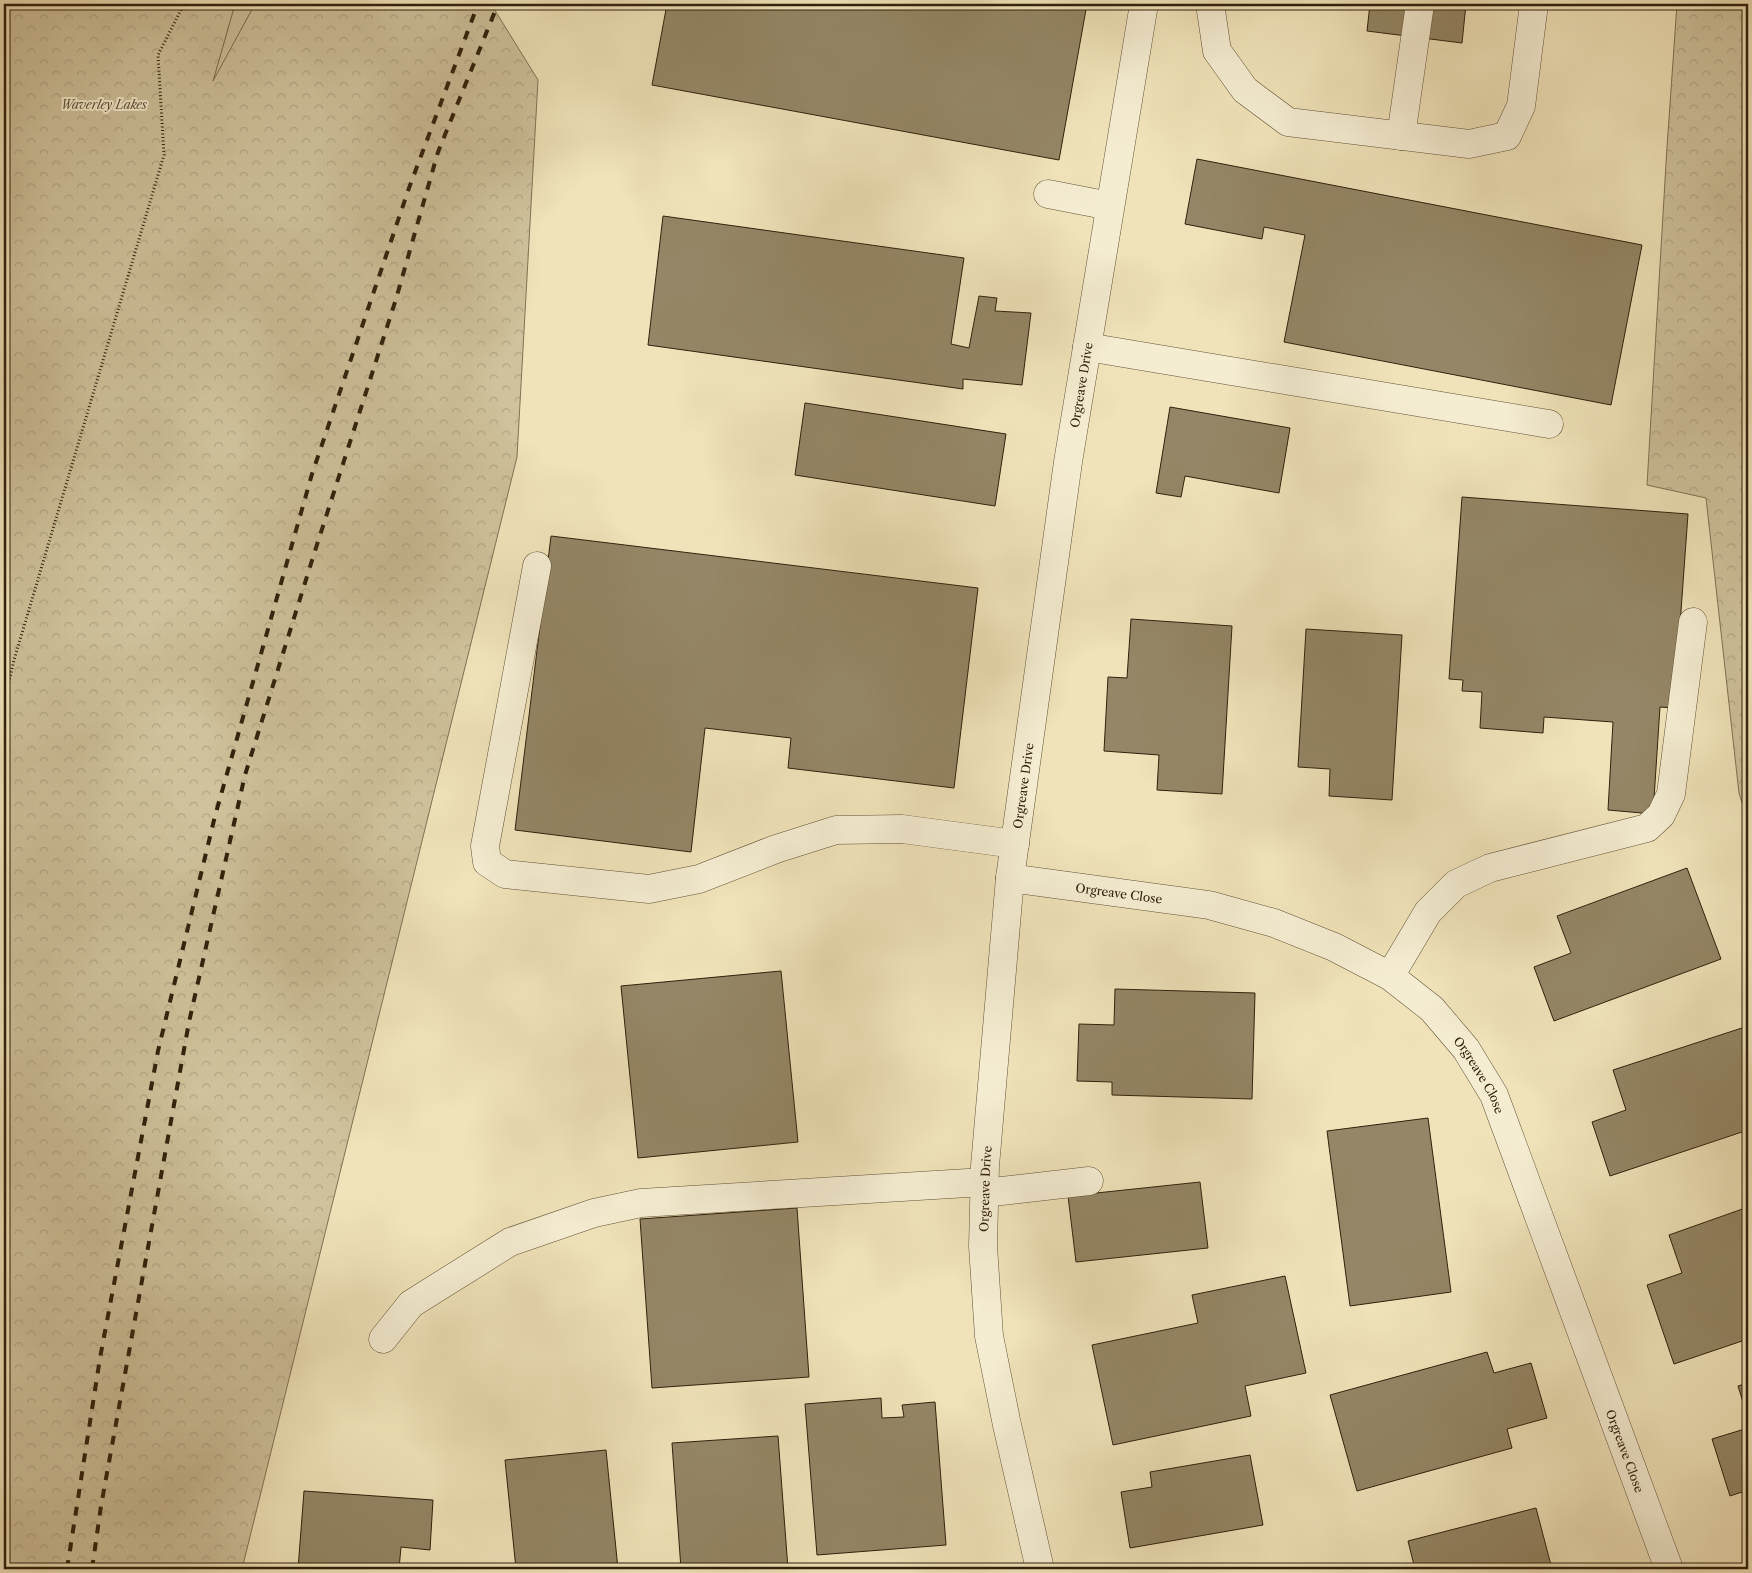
<svg xmlns="http://www.w3.org/2000/svg" width="1752" height="1573" viewBox="0 0 1752 1573" font-family="'Libre Caslon Text',serif">
  <style>
    .grass { fill: #cfc29c; stroke: #807254 }
    .forest { fill: url(#forest-crowns); stroke: #807254 }
    .building { fill: #948666; stroke: #30210c }
    .lines { fill: none; stroke-linecap: round; stroke-linejoin: round }
    .minor-casing { stroke: #605237; stroke-width: 29 }
    .path { stroke: #30210c; stroke-width: 3; stroke-dasharray: 1 2.5; stroke-linecap: butt }
    .minor { stroke: #f5edd2; stroke-width: 28 }
    .rail { stroke: #30210c; stroke-width: 4; stroke-dasharray: 9 9; stroke-linecap: butt }
    .labels { text-anchor: middle; dominant-baseline: central; stroke-width: 4; stroke-linejoin: round; paint-order: stroke }
    .park-label { font-size: 12px; font-style: italic; fill: #605137; stroke: #f5edd2 }
    .street-label { font-size: 12px; fill: #30210c; stroke: #f5edd2 }
  </style>
  <defs>
    <pattern id="forest-crowns" width="20" height="18" patternUnits="userSpaceOnUse" patternTransform="scale(1.25)"><rect width="20" height="18" fill="#cfc29c"/><path d="M2 6a3 3 0 1 1 6 0M12 15a3 3 0 1 1 6 0" fill="none" stroke="#b2a685"/></pattern>
  </defs>
  <rect width="100%" height="100%" fill="#f0e3b9"/>
  <filter id="stains"><feTurbulence type="fractalNoise" baseFrequency=".004" numOctaves="4"/><feColorMatrix values="0 0 0 0 .2 0 0 0 0 .09 0 0 0 0 .02 0 0 0 .5 -.17"/></filter>
  <radialGradient id="worn" r=".72"><stop offset=".6" stop-color="#630" stop-opacity="0"/><stop offset="1" stop-color="#630" stop-opacity=".3"/></radialGradient>
  <path class="grass" d="M 235,4 L 255,4 L 212,84 Z"/>
  <g class="forest">
    <path d="M 4,4 L 235,4 L 213,81 L 255,4 L 491,4 L 538,80 L 517,457 L 242,1569 L 4,1569 Z"/>
    <path d="M 1677,4 L 1748,4 L 1748,822 L 1739,793 L 1706,498 L 1647,485 L 1667,147 Z"/>
  </g>
  <g class="building">
    <path d="M 667,4 L 1087,4 L 1059,160 L 652,85 Z"/>
    <path d="M 1370,4 L 1466,4 L 1462,43 L 1367,31 Z"/>
    <path d="M 1197,159 L 1642,245 L 1611,405 L 1284,342 L 1305,235 L 1264,227 L 1262,239 L 1185,224 Z"/>
    <path d="M 663,216 L 964,258 L 951,344 L 969,348 L 979,296 L 997,298 L 995,311 L 1031,313 L 1022,385 L 963,379 L 963,389 L 648,345 Z"/>
    <path d="M 805,403 L 1006,434 L 995,506 L 795,475 Z"/>
    <path d="M 1170,407 L 1290,428 L 1279,493 L 1185,476 L 1181,497 L 1156,493 Z"/>
    <path d="M 1462,497 L 1688,514 L 1674,708 L 1660,707 L 1653,814 L 1608,810 L 1613,722 L 1544,717 L 1543,733 L 1480,728 L 1482,692 L 1462,691 L 1463,680 L 1449,679 Z"/>
    <path d="M 551,536 L 978,588 L 954,788 L 788,768 L 791,738 L 705,728 L 691,852 L 515,830 Z"/>
    <path d="M 1131,619 L 1232,626 L 1222,794 L 1157,790 L 1159,755 L 1104,751 L 1108,677 L 1127,678 Z"/>
    <path d="M 1306,629 L 1402,635 L 1392,800 L 1329,796 L 1330,769 L 1298,767 Z"/>
    <path d="M 1687,868 L 1721,959 L 1554,1021 L 1534,967 L 1571,953 L 1557,916 Z"/>
    <path d="M 781,971 L 798,1142 L 638,1158 L 621,986 Z"/>
    <path d="M 1115,989 L 1255,993 L 1252,1099 L 1112,1095 L 1112,1082 L 1077,1081 L 1079,1024 L 1114,1025 Z"/>
    <path d="M 1745,1027 L 1748,1038 L 1748,1130 L 1610,1176 L 1592,1122 L 1626,1110 L 1613,1070 Z"/>
    <path d="M 1428,1118 L 1451,1292 L 1350,1306 L 1327,1131 Z"/>
    <path d="M 1200,1182 L 1208,1248 L 1076,1262 L 1068,1196 Z"/>
    <path d="M 1748,1207 L 1748,1339 L 1674,1364 L 1647,1285 L 1682,1273 L 1669,1235 Z"/>
    <path d="M 797,1208 L 809,1377 L 652,1388 L 640,1219 Z"/>
    <path d="M 1285,1276 L 1306,1373 L 1245,1386 L 1251,1416 L 1113,1445 L 1092,1345 L 1198,1323 L 1192,1295 Z"/>
    <path d="M 1487,1352 L 1494,1373 L 1531,1363 L 1547,1418 L 1507,1429 L 1512,1448 L 1357,1491 L 1330,1395 Z"/>
    <path d="M 1748,1383 L 1748,1418 L 1738,1386 Z"/>
    <path d="M 881,1398 L 882,1418 L 904,1417 L 902,1405 L 935,1402 L 946,1545 L 817,1555 L 805,1404 Z"/>
    <path d="M 1748,1428 L 1748,1490 L 1730,1496 L 1712,1439 Z"/>
    <path d="M 778,1436 L 788,1569 L 681,1569 L 672,1443 Z"/>
    <path d="M 606,1450 L 618,1569 L 516,1569 L 505,1460 Z"/>
    <path d="M 1250,1455 L 1263,1525 L 1130,1548 L 1121,1492 L 1152,1487 L 1150,1472 Z"/>
    <path d="M 304,1491 L 433,1500 L 430,1550 L 401,1547 L 399,1569 L 298,1569 Z"/>
    <path d="M 1536,1508 L 1552,1569 L 1415,1569 L 1408,1541 Z"/>
  </g>
  <g class="lines">
    <defs>
      <g id="minor">
        <path d="M 1210,4 L 1217,51 L 1245,90 L 1288,122 L 1469,144 L 1507,136 L 1521,106 L 1534,4"/>
        <path d="M 1401,136 L 1420,4"/>
        <path d="M 1048,194 L 1110,206"/>
        <path d="M 1087,347 L 1549,424"/>
        <path d="M 537,566 L 485,846 L 487,862 L 505,874 L 649,889 L 699,879 L 776,849 L 836,830 L 902,829 L 1015,844"/>
        <path id="s1" d="M 1010,878 L 1209,905 L 1274,923 L 1334,947 L 1390,976 L 1432,1009 L 1466,1049 L 1494,1095 L 1669,1569"/>
        <path d="M 1390,976 L 1428,912 L 1456,884 L 1490,868 L 1647,828 L 1661,815 L 1671,794 L 1693,622"/>
        <path d="M 984,1193 L 1089,1181"/>
        <path d="M 383,1339 L 411,1304 L 510,1242 L 594,1213 L 641,1203 L 984,1182"/>
        <path id="s2" d="M 1040,1569 L 1007,1425 L 989,1336 L 983,1246 L 985,1166 L 1010,878 L 1068,462 L 1144,4"/>
      </g>
    </defs>
    <use href="#minor" class="minor-casing"/>
    <path class="path" d="M 4,703 L 14,660 L 164,155 L 158,55 L 184,4"/>
    <use href="#minor" class="minor"/>
    <g class="rail">
      <path d="M 67,1569 L 100,1358 L 158,1051 L 215,816 L 312,474 L 409,188 L 478,4"/>
      <path d="M 92,1569 L 101,1506 L 189,1022 L 245,775 L 314,554 L 396,299 L 438,152 L 498,4"/>
    </g>
  </g>
  <g class="labels">
    <g class="park-label">
      <text x="104" y="104">Waverley Lakes</text>
    </g>
    <g class="street-label">
      <text stroke="none"><textPath href="#s2" startOffset="1196">Orgreave Drive</textPath></text>
      <text stroke="none"><textPath href="#s2" startOffset="791">Orgreave Drive</textPath></text>
      <text stroke="none"><textPath href="#s1" startOffset="110">Orgreave Close</textPath></text>
      <text stroke="none"><textPath href="#s1" startOffset="531">Orgreave Close</textPath></text>
      <text stroke="none"><textPath href="#s2" startOffset="386">Orgreave Drive</textPath></text>
      <text stroke="none"><textPath href="#s1" startOffset="935">Orgreave Close</textPath></text>
    </g>
  </g>
  <rect width="1752" height="1573" fill="none" stroke="#f0e3b9" stroke-width="20"/>
  <rect x="5" y="5" width="1742" height="1563" fill="none" stroke="#30210c" stroke-width="2.5"/>
  <rect x="10" y="10" width="1732" height="1553" fill="none" stroke="#30210c"/>
  <rect width="100%" height="100%" filter="url(#stains)"/>
  <rect width="100%" height="100%" fill="url(#worn)"/>
</svg>
